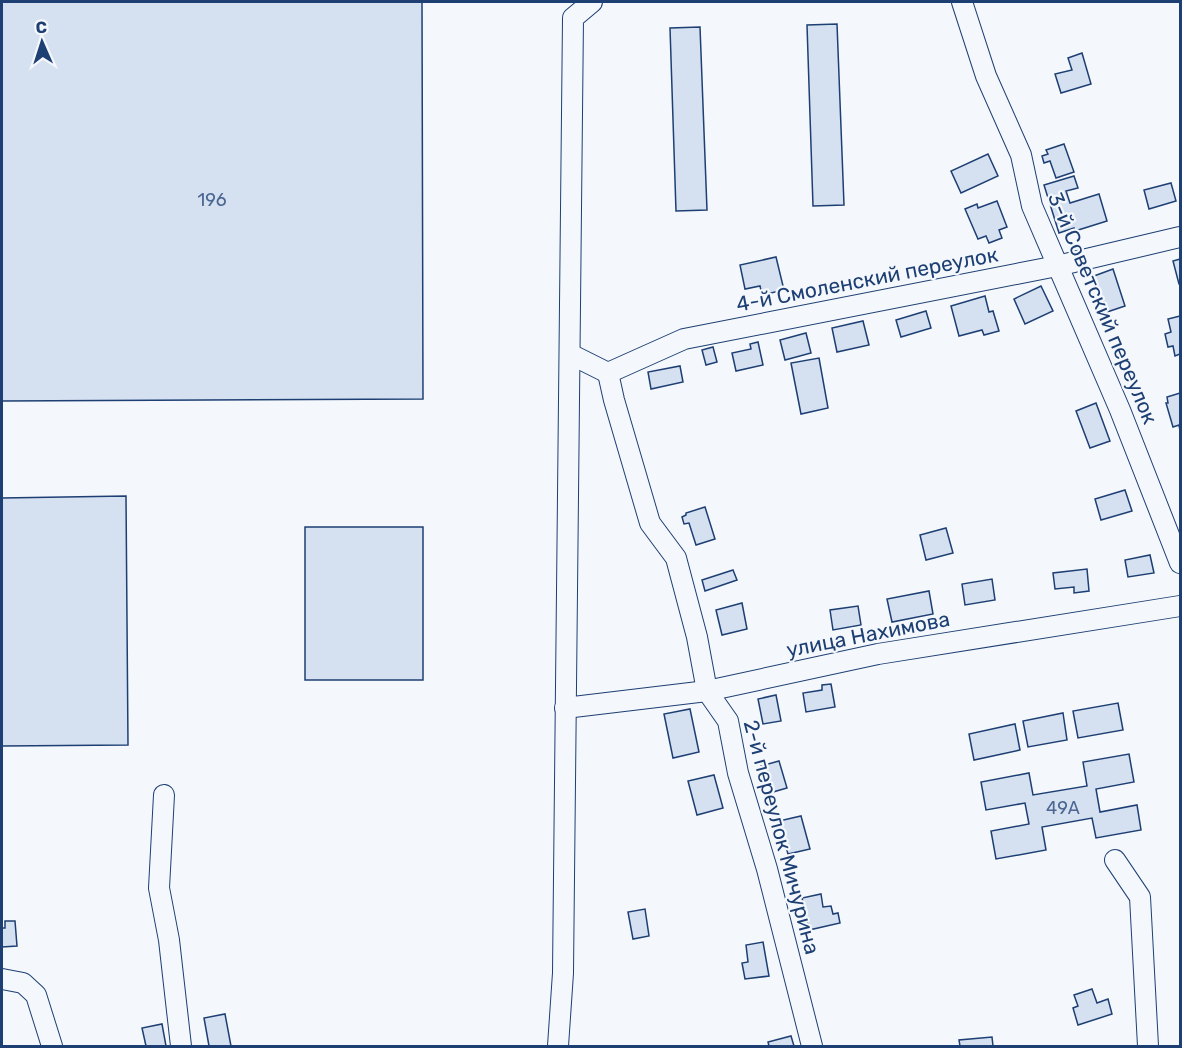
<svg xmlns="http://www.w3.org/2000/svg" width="1182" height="1048" viewBox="0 0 1182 1048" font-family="Rubik,sans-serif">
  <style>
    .building { fill: #d5e0f0; stroke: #1d3f73; stroke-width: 1.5 }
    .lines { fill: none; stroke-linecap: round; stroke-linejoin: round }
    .minor-casing { stroke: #1d3f73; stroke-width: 22 }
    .minor { stroke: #f4f7fb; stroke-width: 20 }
    .labels { text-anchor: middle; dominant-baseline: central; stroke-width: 4.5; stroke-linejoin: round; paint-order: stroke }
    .number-label { font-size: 18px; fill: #4b6792 }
    .street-label { font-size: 21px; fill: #1d3f73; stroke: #f4f7fb }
  </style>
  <rect width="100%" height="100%" fill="#f4f7fb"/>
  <g class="building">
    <path d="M 2,2 L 422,2 L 423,399 L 2,401 Z"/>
    <path d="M 837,24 L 844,205 L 813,206 L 807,25 Z"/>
    <path d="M 700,27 L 707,210 L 676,211 L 670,28 Z"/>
    <path d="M 1082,53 L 1091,84 L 1061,93 L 1055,74 L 1072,70 L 1068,58 Z"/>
    <path d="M 1064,144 L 1074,172 L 1056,178 L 1050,161 L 1044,163 L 1042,156 L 1048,154 L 1046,150 Z"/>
    <path d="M 988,154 L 998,176 L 961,193 L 951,171 Z"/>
    <path d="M 1074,176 L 1078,188 L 1066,191 L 1070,203 L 1099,194 L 1107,221 L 1075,231 L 1074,228 L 1059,233 L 1044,185 Z"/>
    <path d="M 1171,183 L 1176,201 L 1149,209 L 1144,190 Z"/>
    <path d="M 997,201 L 1007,227 L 999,230 L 1002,238 L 989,243 L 986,236 L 978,239 L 965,209 L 977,204 L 978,208 Z"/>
    <path d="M 776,257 L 784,290 L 762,295 L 760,286 L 745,289 L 740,265 Z"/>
    <path d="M 1180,259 L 1180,284 L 1179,284 L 1173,261 Z"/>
    <path d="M 1113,269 L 1125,306 L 1107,312 L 1094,276 Z"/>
    <path d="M 1041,286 L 1053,311 L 1025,324 L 1014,299 Z"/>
    <path d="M 985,296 L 989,312 L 993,311 L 999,331 L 984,335 L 982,330 L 959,336 L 951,306 Z"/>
    <path d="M 926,311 L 931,328 L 901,337 L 896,320 Z"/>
    <path d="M 1180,316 L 1180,354 L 1175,356 L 1173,346 L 1168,347 L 1165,334 L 1171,332 L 1168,319 Z"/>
    <path d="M 863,321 L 869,345 L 837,352 L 832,328 Z"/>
    <path d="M 806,333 L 811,353 L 785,360 L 780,340 Z"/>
    <path d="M 758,342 L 763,365 L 736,371 L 732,353 L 751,349 L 750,344 Z"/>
    <path d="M 713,347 L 717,362 L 706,365 L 702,350 Z"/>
    <path d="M 819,358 L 828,408 L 801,414 L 791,363 Z"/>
    <path d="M 680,366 L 683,382 L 651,389 L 648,372 Z"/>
    <path d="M 1180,393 L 1180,431 L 1179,425 L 1173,427 L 1166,403 L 1168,403 L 1167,397 Z"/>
    <path d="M 1096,403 L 1110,441 L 1090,448 L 1076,411 Z"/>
    <path d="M 1125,490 L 1132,511 L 1101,520 L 1095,499 Z"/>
    <path d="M 126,496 L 128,745 L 2,746 L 2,498 Z"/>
    <path d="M 705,507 L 715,539 L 696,545 L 689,523 L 684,524 L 682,517 L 686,515 L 686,513 Z"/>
    <rect x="305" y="527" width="118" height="153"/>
    <path d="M 946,528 L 953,553 L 926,560 L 920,535 Z"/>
    <path d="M 1150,555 L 1154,573 L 1128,577 L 1125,560 Z"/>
    <path d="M 1087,569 L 1089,591 L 1074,593 L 1074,587 L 1055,589 L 1053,573 Z"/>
    <path d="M 733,570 L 737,580 L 705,591 L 702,580 Z"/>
    <path d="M 992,579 L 995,600 L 965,605 L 962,584 Z"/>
    <path d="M 929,591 L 933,614 L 892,622 L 887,599 Z"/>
    <path d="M 742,603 L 747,629 L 722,635 L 716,610 Z"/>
    <path d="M 858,606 L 861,625 L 833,630 L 830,610 Z"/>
    <path d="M 831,684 L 835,707 L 806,712 L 803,693 L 822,690 L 822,685 Z"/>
    <path d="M 776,695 L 781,721 L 763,724 L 758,699 Z"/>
    <path d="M 1118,703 L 1123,730 L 1078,738 L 1073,711 Z"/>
    <path d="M 690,709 L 699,752 L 673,758 L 664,714 Z"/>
    <path d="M 1063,713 L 1067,740 L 1028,747 L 1023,721 Z"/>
    <path d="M 1015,724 L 1020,750 L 974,760 L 969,734 Z"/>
    <path d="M 1129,754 L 1134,782 L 1096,789 L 1100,812 L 1137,805 L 1141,830 L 1096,838 L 1092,818 L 1042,827 L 1046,850 L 996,859 L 991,831 L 1029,824 L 1025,803 L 986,810 L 981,782 L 1029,773 L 1033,795 L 1087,786 L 1083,762 Z"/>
    <path d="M 779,761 L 787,788 L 773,792 L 767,771 L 763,772 L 761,766 Z"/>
    <path d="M 714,775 L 723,808 L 697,815 L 688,781 Z"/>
    <path d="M 801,816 L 810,849 L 788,854 L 779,821 Z"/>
    <path d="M 821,894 L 823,907 L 831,906 L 833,914 L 838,913 L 840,923 L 809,930 L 802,898 Z"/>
    <path d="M 645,909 L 649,936 L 633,939 L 628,912 Z"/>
    <path d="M 5,921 L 15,921 L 17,946 L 2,947 L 2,928 L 5,928 Z"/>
    <path d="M 763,942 L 769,976 L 745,979 L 742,963 L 748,962 L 746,945 Z"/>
    <path d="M 1092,989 L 1097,1003 L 1108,999 L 1112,1014 L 1078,1025 L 1073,1008 L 1078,1006 L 1074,995 Z"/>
    <path d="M 225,1014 L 231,1046 L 209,1046 L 204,1018 Z"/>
    <path d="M 162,1024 L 166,1046 L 146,1046 L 142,1028 Z"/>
    <path d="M 791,1036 L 794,1046 L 769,1046 L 768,1042 Z"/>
    <path d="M 992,1037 L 993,1046 L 960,1046 L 959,1040 Z"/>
  </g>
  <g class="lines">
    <defs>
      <g id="minor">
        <path d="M 962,2 L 986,76 L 1021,155 L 1032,206 L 1120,410 L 1180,563"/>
        <path d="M 570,354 L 608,373 L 684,339 L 1057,266 L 1180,237"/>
        <path d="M 608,373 L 614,400 L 650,523 L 676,558 L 697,637 L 707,691 L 728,721 L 738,773 L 767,869 L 812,1046"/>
        <path d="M 565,708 L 707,691 L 878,654 L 1180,606"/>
        <path d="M 164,795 L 159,888 L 169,940 L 181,1046"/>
        <path d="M 1115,860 L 1140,897 L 1148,1046"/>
        <path d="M 2,979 L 23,983 L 36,995 L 52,1046"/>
        <path d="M 558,1046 L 563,973 L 573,18 L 592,2"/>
      </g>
    </defs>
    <use href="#minor" class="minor-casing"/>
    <use href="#minor" class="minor"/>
  </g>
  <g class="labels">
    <g class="number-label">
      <text x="212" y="200">196</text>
      <text x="1063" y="808">49А</text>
    </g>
    <g class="street-label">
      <text transform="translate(867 279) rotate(-11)">4-й Смоленский переулок</text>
      <text transform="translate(1103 308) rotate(67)">3-й Советский переулок</text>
      <text transform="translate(868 634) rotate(-11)">улица Нахимова</text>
      <text transform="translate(782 837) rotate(75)">2-й переулок Мичурина</text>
    </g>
  </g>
  <rect width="1182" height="1048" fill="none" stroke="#1d3f73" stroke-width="6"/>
  <g transform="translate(42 42) rotate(357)" stroke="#f4f7fb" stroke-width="4.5" paint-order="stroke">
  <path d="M0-4.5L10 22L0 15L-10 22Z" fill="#1d3f73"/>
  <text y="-9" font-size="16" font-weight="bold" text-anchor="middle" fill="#1d3f73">С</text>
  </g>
</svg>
